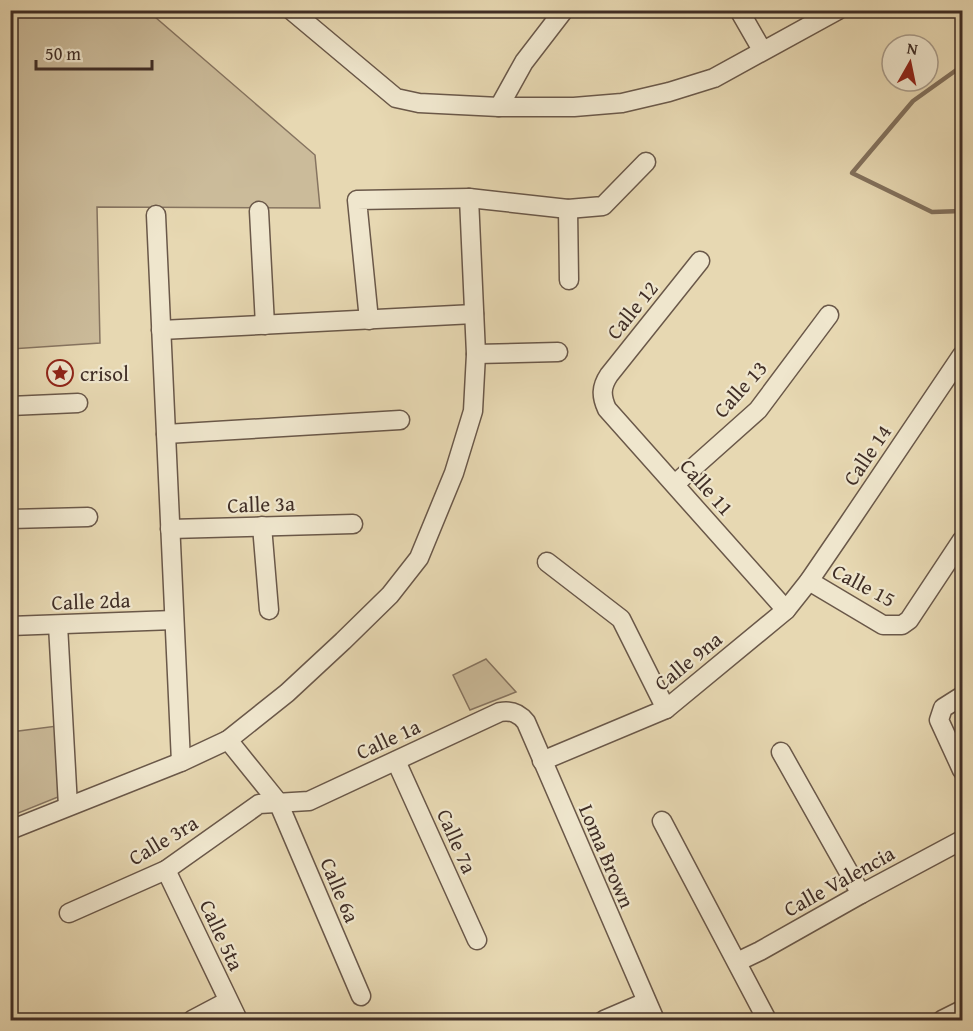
<svg xmlns="http://www.w3.org/2000/svg" width="973" height="1031" viewBox="0 0 973 1031" font-family="'Gentium Book Plus',serif">
  <style>
    .green { fill: #cbbb9a; stroke: #867460; stroke-width: 1.5 }
    .lines { fill: none; stroke-linecap: round; stroke-linejoin: round }
    .stream { stroke: #82715d; stroke-width: 4.5 }
    .street-casing { stroke: #6a5849; stroke-width: 21 }
    .street { stroke: #efe6cd; stroke-width: 18 }
    .labels { text-anchor: middle; dominant-baseline: central; stroke-width: 4.5; stroke-linejoin: round; paint-order: stroke }
    .street-label { font-size: 21px; fill: #402e26; stroke: #efe6cd }
    .poi-label { font-size: 21px; fill: #402e26; stroke: #efe6cd; text-anchor: start }
  </style>
  <rect width="100%" height="100%" fill="#e7d8b2"/>
  <filter id="stains"><feTurbulence type="fractalNoise" baseFrequency=".00333" numOctaves="4"/><feColorMatrix values="0 0 0 0 .2 0 0 0 0 .09 0 0 0 0 .02 0 0 0 .5 -.17"/></filter>
  <radialGradient id="worn" r=".72"><stop offset=".6" stop-color="#630" stop-opacity="0"/><stop offset="1" stop-color="#630" stop-opacity=".3"/></radialGradient>
  <g class="green">
    <path d="M 11,11 L 148,11 L 315,155 L 320,208 L 97,207 L 100,343 L 11,349 Z"/>
    <path d="M 486,659 L 516,692 L 470,710 L 453,675 Z"/>
    <path d="M 57,726 L 58,797 L 11,816 L 11,732 Z"/>
  </g>
  <g class="lines">
    <path class="stream" d="M 962,66 L 913,101 L 852,173 L 932,212 L 962,211"/>
    <defs>
      <g id="street">
        <path d="M 291,10 L 396,98 L 419,103 L 499,107 L 574,107 L 622,103 L 669,92 L 714,78 L 838,10"/>
        <path d="M 739,10 L 762,50"/>
        <path d="M 499,107 L 524,62 L 564,10"/>
        <path d="M 568,209 L 569,280"/>
        <path d="M 259,211 L 265,325"/>
        <path d="M 156,215 L 181,762"/>
        <path d="M 700,261 L 609,375 C 601,387 601,396 607,409 L 786,610"/>
        <path d="M 369,320 L 357,200 L 469,198 L 568,209 L 603,206 L 646,162"/>
        <path d="M 161,330 L 474,314"/>
        <path d="M 476,354 L 558,352"/>
        <path d="M 10,406 L 78,403"/>
        <path d="M 166,434 L 400,420"/>
        <path d="M 675,484 L 758,410 L 829,315"/>
        <path d="M 10,519 L 88,517"/>
        <path d="M 262,526 L 269,610"/>
        <path d="M 170,529 L 353,524"/>
        <path d="M 547,562 L 621,619 L 666,709"/>
        <path d="M 809,581 L 883,625 L 902,625 L 909,620 L 962,540"/>
        <path d="M 58,625 L 68,806"/>
        <path d="M 10,626 L 174,620"/>
        <path d="M 962,696 L 943,708 L 939,720 L 962,770"/>
        <path d="M 228,740 L 278,802 L 361,996"/>
        <path d="M 781,752 L 861,894"/>
        <path d="M 396,761 L 477,940"/>
        <path d="M 542,761 L 666,709 L 786,610 L 809,581 L 848,524 L 962,355"/>
        <path d="M 662,821 L 767,1020"/>
        <path d="M 10,830 L 181,762 L 228,740 L 287,693 L 343,641 L 390,595 L 419,558 L 454,473 L 473,411 L 476,354 L 469,198"/>
        <path d="M 166,870 L 238,1020"/>
        <path d="M 69,913 L 166,870 L 259,804 L 309,801 L 500,712 C 511,710 519,713 526,722 L 655,1020"/>
        <path d="M 737,962 L 760,951 L 861,894 L 962,840"/>
        <path d="M 192,1020 L 228,1001"/>
        <path d="M 604,1020 L 646,1002"/>
        <path d="M 942,1020 L 962,1010"/>
      </g>
    </defs>
    <use href="#street" class="street-casing"/>
    <use href="#street" class="street"/>
  </g>
  <defs>
    <symbol id="sight-ring" viewBox="-11 -11 22 22"><circle r="9.5" fill="#efe6cd" stroke="#8f2418" stroke-width="1.5"/><path d="M0-6L1.8-2.2L6-1.7L2.9 1.2L3.7 5.4L0 3.3L-3.7 5.4L-2.9 1.2L-6-1.7L-1.8-2.2Z" fill="#8f2418"/></symbol>
  </defs>
  <g fill-rule="evenodd">
    <use href="#sight-ring" x="45" y="358" width="30" height="30"/>
  </g>
  <g class="labels">
    <g class="street-label">
      <text transform="translate(632 310) rotate(-51)">Calle 12</text>
      <text transform="translate(740 389) rotate(-48)">Calle 13</text>
      <text transform="translate(867 455) rotate(-56)">Calle 14</text>
      <text transform="translate(707 487) rotate(48)">Calle 11</text>
      <text transform="translate(261 504) rotate(-2)">Calle 3a</text>
      <text transform="translate(864 585) rotate(28)">Calle 15</text>
      <text transform="translate(91 601) rotate(-2)">Calle 2da</text>
      <text transform="translate(688 661) rotate(-39)">Calle 9na</text>
      <text transform="translate(388 739) rotate(-25)">Calle 1a</text>
      <text transform="translate(163 840) rotate(-31)">Calle 3ra</text>
      <text transform="translate(457 841) rotate(66)">Calle 7a</text>
      <text transform="translate(607 856) rotate(67)">Loma Brown</text>
      <text transform="translate(839 881) rotate(-29)">Calle Valencia</text>
      <text transform="translate(340 890) rotate(67)">Calle 6a</text>
      <text transform="translate(222 935) rotate(65)">Calle 5ta</text>
    </g>
    <g class="poi-label">
      <text x="80" y="373">crisol</text>
    </g>
  </g>
  <rect width="973" height="1031" fill="none" stroke="#e7d8b2" stroke-width="36"/>
  <rect x="12" y="12" width="949" height="1007" fill="none" stroke="#402e26" stroke-width="3"/>
  <rect x="18" y="18" width="937" height="995" fill="none" stroke="#402e26" stroke-width="1.5"/>
  <g transform="translate(910 63) rotate(9)"><circle r="28" fill="#efe6cd" stroke="#a99c8a" stroke-width="1.5"/>
  <path d="M0-4.5L10 22L0 15L-10 22Z" fill="#8f2418"/>
  <text y="-9" font-size="16" font-weight="bold" text-anchor="middle" fill="#402e26">N</text>
  </g>
  <path d="M36 60v9h116v-9" fill="none" stroke="#402e26" stroke-width="3"/>
  <text x="45" y="60" font-size="18" fill="#402e26" stroke="#efe6cd" stroke-width="4.5" paint-order="stroke">50 m</text>
  <rect width="100%" height="100%" filter="url(#stains)"/>
  <rect width="100%" height="100%" fill="url(#worn)"/>
</svg>
